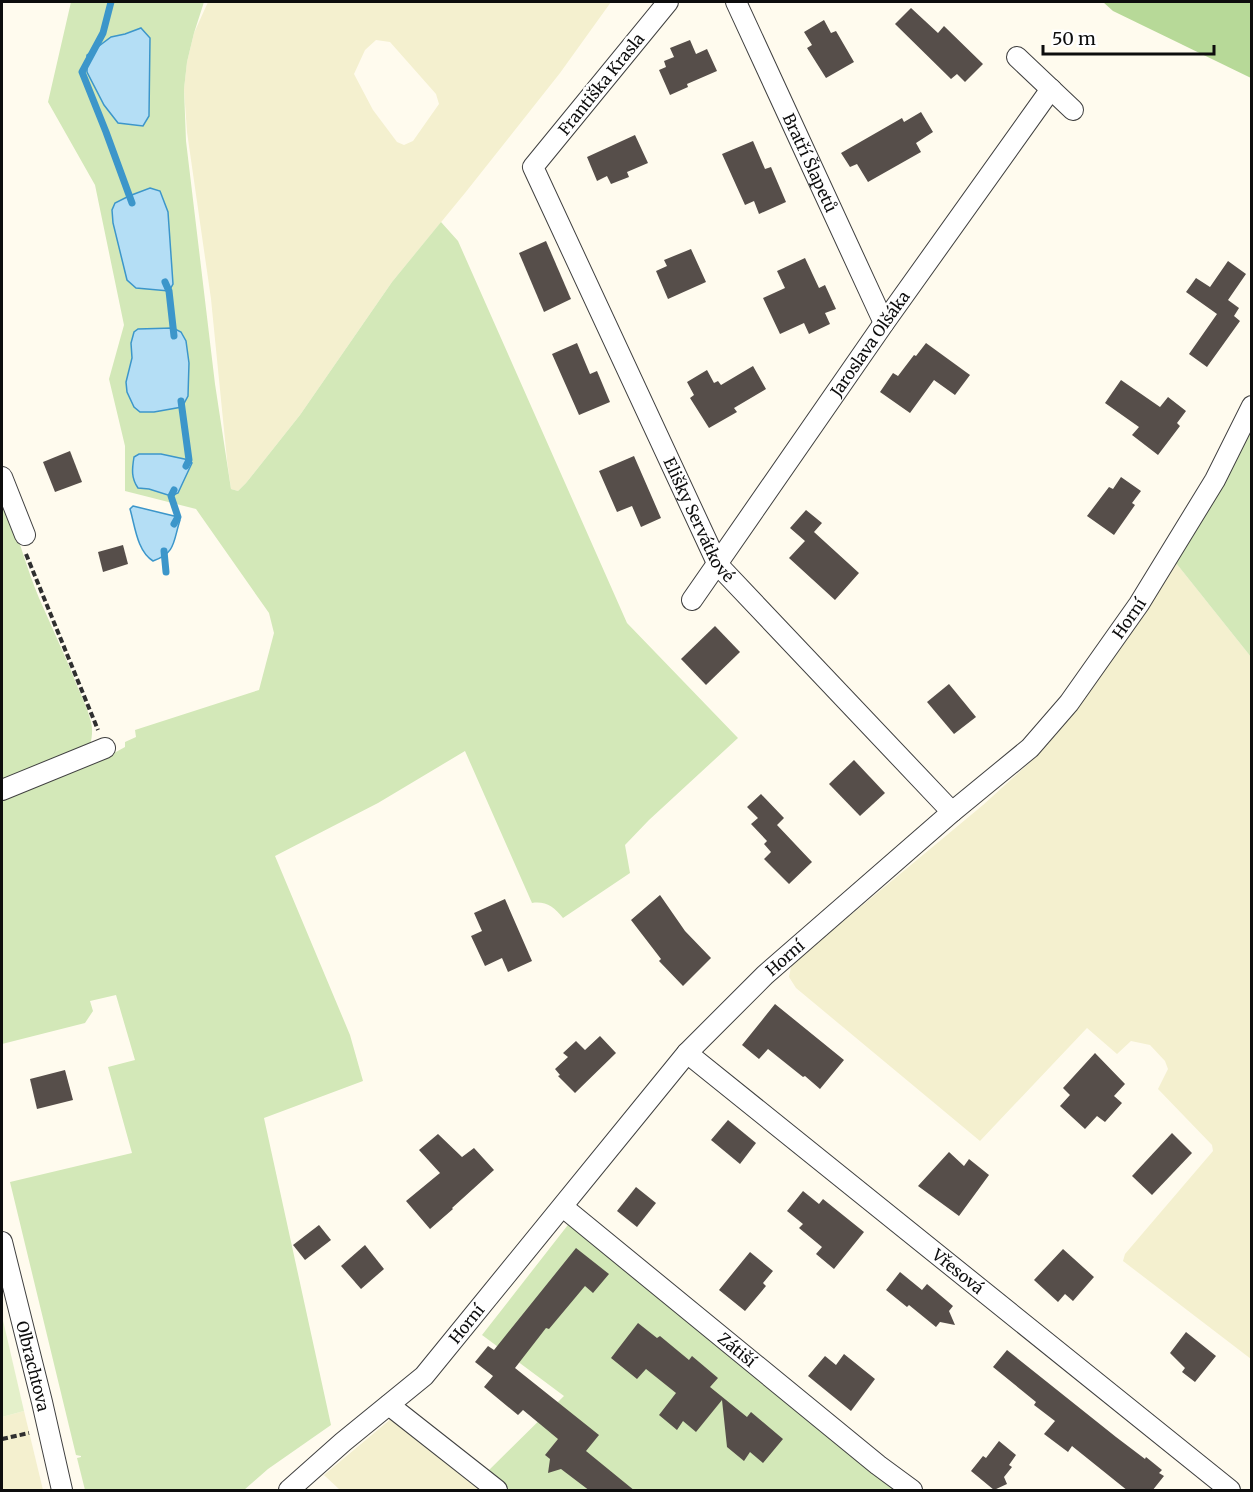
<svg xmlns="http://www.w3.org/2000/svg" width="1253" height="1492" viewBox="0 0 1253 1492" font-family="Merriweather,serif">
  <style>
    .farmland { fill: #f4f0cf; fill-rule: evenodd }
    .green { fill: #d3e8b8; fill-rule: evenodd }
    .forest { fill: #b7d998 }
    .pitch { fill: #e4f0ca }
    .water { fill: #b4def5; stroke: #3c96ca; stroke-width: 1.5 }
    .lines { fill: none; stroke-linecap: round; stroke-linejoin: round }
    .stream { stroke: #3c96ca; stroke-width: 7 }
    .building { fill: #564e4a }
    .street-casing { stroke: #404040; stroke-width: 22 }
    .path { stroke: #2f2f2f; stroke-width: 4; stroke-dasharray: 6 3; stroke-linecap: butt }
    .street { stroke: #fff; stroke-width: 20 }
    .labels { text-anchor: middle; dominant-baseline: central; stroke-width: 6; stroke-linejoin: round; paint-order: stroke }
    .street-label { font-size: 16px; fill: #0d0d0d; stroke: #fff }
  </style>
  <rect width="100%" height="100%" fill="#fffbee"/>
  <g class="farmland">
    <path d="M 208,2 L 611,2 L 560,73 L 465,193 L 392,282 L 300,415 L 246,483 L 238,491 L 231,489 L 227,460 L 211,299 L 187,132 L 184,89 L 187,62 L 194,33 ZM 376,40 L 390,42 L 436,94 L 439,104 L 413,141 L 404,145 L 397,142 L 373,110 L 354,74 L 365,50 Z"/>
    <path d="M 1176,563 L 1251,657 L 1251,1359 L 1123,1261 L 1125,1254 L 1213,1151 L 1212,1145 L 1158,1089 L 1168,1069 L 1165,1061 L 1150,1045 L 1131,1041 L 1117,1054 L 1087,1028 L 980,1141 L 796,988 L 789,977 L 791,967 L 799,958 L 983,805 L 1037,756 L 1064,724 L 1097,680 L 1139,620 Z"/>
    <path d="M 24,1411 L 43,1490 L 2,1490 L 2,1417 Z"/>
    <path d="M 392,1418 L 485,1490 L 340,1490 L 324,1475 Z"/>
  </g>
  <g class="green">
    <path d="M 71,2 L 204,2 L 194,33 L 187,62 L 184,89 L 186,141 L 215,384 L 231,489 L 238,491 L 246,483 L 300,415 L 392,282 L 441,222 L 458,241 L 627,623 L 738,738 L 649,820 L 625,845 L 630,873 L 563,918 C 554,907 546,901 532,903 L 465,751 L 378,803 L 275,856 L 350,1035 L 363,1081 L 264,1118 L 331,1425 L 268,1469 L 244,1490 L 85,1490 L 77,1458 L 81,1457 L 81,1456 L 76,1455 L 10,1182 L 132,1153 L 108,1067 L 135,1060 L 116,995 L 90,1001 L 93,1011 L 85,1023 L 2,1044 L 2,799 L 105,758 L 125,747 L 125,742 L 136,737 L 135,730 L 259,690 L 274,633 L 269,613 L 196,509 L 125,491 L 125,446 L 109,379 L 124,325 L 95,185 L 48,102 ZM 125,34 L 143,126 L 118,123 L 111,37 ZM 192,463 L 171,496 L 149,489 L 138,488 Z"/>
    <path d="M 1251,431 L 1251,657 L 1176,563 Z"/>
    <path d="M 2,493 C 16,528 25,564 39,598 C 52,628 66,657 78,688 C 83,699 88,710 91,722 C 93,730 92,738 90,745 L 2,784 L 2,526 L 3,525 L 2,523 Z"/>
    <path d="M 571,1221 L 903,1490 L 505,1490 L 485,1474 L 564,1396 L 482,1335 Z"/>
  </g>
  <path class="forest" d="M 1103,2 L 1251,2 L 1251,78 L 1113,11 Z"/>
  <path class="pitch" d="M 2,1316 L 24,1411 L 2,1417 Z"/>
  <g class="water">
    <path d="M 141,28 L 150,38 L 149,116 L 143,126 L 118,123 L 104,105 L 87,72 L 87,55 L 111,37 L 125,34 Z"/>
    <path d="M 150,188 L 160,191 L 168,212 L 173,284 L 169,291 L 136,288 L 127,280 L 113,223 L 112,210 L 115,203 L 129,196 Z"/>
    <path d="M 173,328 L 181,332 L 186,341 L 189,363 L 188,396 L 182,407 L 154,412 L 140,412 L 134,407 L 127,392 L 126,382 L 132,358 L 131,343 L 134,332 L 138,329 Z"/>
    <path d="M 139,454 L 161,454 L 189,460 L 192,463 L 178,493 L 171,496 L 149,489 L 138,488 C 131,478 132,469 134,457 Z"/>
    <path d="M 133,506 L 178,517 L 180,520 C 173,542 176,553 153,561 C 137,551 135,526 130,509 Z"/>
  </g>
  <g class="lines">
    <g class="stream">
      <path d="M 111,2 L 103,33 L 82,72 L 106,132 L 132,203"/>
      <path d="M 165,282 L 169,291 L 174,336"/>
      <path d="M 181,401 L 189,460 L 186,466"/>
      <path d="M 174,524 L 178,517 L 171,496 L 174,490"/>
      <path d="M 164,551 L 166,572"/>
    </g>
  </g>
  <g class="building">
    <path d="M 911,8 L 938,33 L 944,26 L 983,64 L 965,82 L 957,74 L 951,79 L 895,24 Z"/>
    <path d="M 824,20 L 831,33 L 836,31 L 854,62 L 826,78 L 807,48 L 812,45 L 804,32 Z"/>
    <path d="M 690,40 L 696,54 L 707,49 L 717,71 L 687,84 L 688,87 L 670,95 L 659,70 L 666,67 L 664,61 L 674,57 L 670,48 Z"/>
    <path d="M 921,112 L 933,132 L 916,143 L 921,152 L 868,182 L 857,164 L 850,167 L 841,153 L 902,118 L 904,122 Z"/>
    <path d="M 635,135 L 648,163 L 627,172 L 629,177 L 611,184 L 607,176 L 597,181 L 587,157 Z"/>
    <path d="M 753,141 L 765,169 L 771,167 L 786,202 L 759,214 L 754,201 L 745,205 L 722,154 Z"/>
    <path d="M 546,241 L 571,299 L 544,312 L 519,253 Z"/>
    <path d="M 691,249 L 706,282 L 668,299 L 656,271 L 667,266 L 664,260 Z"/>
    <path d="M 805,258 L 819,288 L 825,285 L 836,309 L 825,313 L 830,324 L 809,334 L 804,323 L 780,334 L 763,298 L 785,288 L 777,271 Z"/>
    <path d="M 1228,261 L 1246,274 L 1228,300 L 1239,308 L 1234,316 L 1240,321 L 1207,367 L 1189,354 L 1217,314 L 1186,292 L 1196,278 L 1210,287 Z"/>
    <path d="M 577,343 L 590,374 L 597,371 L 610,402 L 579,415 L 552,354 Z"/>
    <path d="M 926,343 L 970,375 L 955,395 L 934,380 L 910,413 L 880,392 L 893,373 L 898,376 L 914,355 L 916,356 Z"/>
    <path d="M 753,366 L 766,389 L 734,408 L 737,412 L 709,428 L 690,398 L 694,395 L 687,382 L 707,370 L 714,383 L 718,381 L 721,385 Z"/>
    <path d="M 1121,380 L 1160,407 L 1168,397 L 1186,411 L 1177,423 L 1180,426 L 1158,455 L 1132,435 L 1139,427 L 1105,403 Z"/>
    <path d="M 70,451 L 82,482 L 55,492 L 43,462 Z"/>
    <path d="M 634,456 L 661,518 L 641,527 L 632,506 L 617,512 L 599,471 Z"/>
    <path d="M 1121,477 L 1141,491 L 1132,503 L 1135,505 L 1114,535 L 1087,516 L 1109,487 L 1113,489 Z"/>
    <path d="M 806,510 L 822,523 L 814,532 L 859,573 L 835,600 L 789,558 L 805,541 L 790,528 Z"/>
    <path d="M 123,545 L 128,564 L 103,572 L 98,552 Z"/>
    <path d="M 715,626 L 740,652 L 706,685 L 681,659 Z"/>
    <path d="M 949,684 L 976,717 L 954,734 L 927,702 Z"/>
    <path d="M 854,760 L 885,793 L 860,816 L 829,784 Z"/>
    <path d="M 761,794 L 784,818 L 777,825 L 812,862 L 789,884 L 764,859 L 771,852 L 764,844 L 767,841 L 751,824 L 758,818 L 747,807 Z"/>
    <path d="M 660,895 L 685,931 L 711,958 L 683,986 L 659,961 L 661,959 L 631,920 Z"/>
    <path d="M 505,899 L 532,961 L 508,972 L 502,958 L 485,966 L 471,936 L 482,931 L 474,913 Z"/>
    <path d="M 775,1004 L 844,1060 L 820,1089 L 805,1076 L 803,1077 L 768,1049 L 759,1059 L 742,1045 Z"/>
    <path d="M 600,1036 L 616,1053 L 575,1093 L 558,1076 L 560,1075 L 555,1069 L 568,1057 L 563,1053 L 576,1041 L 585,1050 Z"/>
    <path d="M 1095,1053 L 1125,1084 L 1114,1096 L 1122,1103 L 1105,1122 L 1097,1116 L 1085,1129 L 1060,1106 L 1070,1095 L 1063,1088 Z"/>
    <path d="M 65,1070 L 73,1100 L 37,1109 L 30,1079 Z"/>
    <path d="M 728,1120 L 756,1143 L 740,1164 L 711,1140 Z"/>
    <path d="M 1172,1133 L 1192,1153 L 1152,1195 L 1132,1176 Z"/>
    <path d="M 438,1134 L 462,1157 L 474,1148 L 494,1170 L 452,1208 L 453,1209 L 430,1229 L 406,1201 L 440,1173 L 419,1150 Z"/>
    <path d="M 949,1152 L 964,1166 L 969,1159 L 989,1175 L 959,1216 L 918,1186 Z"/>
    <path d="M 636,1187 L 656,1203 L 637,1227 L 617,1211 Z"/>
    <path d="M 803,1191 L 819,1204 L 823,1199 L 864,1232 L 834,1269 L 816,1254 L 822,1247 L 799,1228 L 803,1224 L 787,1211 Z"/>
    <path d="M 319,1225 L 331,1240 L 305,1260 L 293,1245 Z"/>
    <path d="M 365,1245 L 384,1269 L 361,1289 L 341,1266 Z"/>
    <path d="M 576,1248 L 609,1274 L 593,1293 L 585,1286 L 549,1329 L 546,1328 L 515,1368 L 599,1435 L 586,1451 L 635,1491 L 590,1491 L 561,1469 L 548,1473 L 550,1459 L 545,1455 L 558,1439 L 523,1410 L 518,1415 L 484,1387 L 493,1376 L 475,1362 L 488,1346 L 494,1350 Z"/>
    <path d="M 1063,1249 L 1094,1277 L 1073,1301 L 1065,1294 L 1058,1302 L 1034,1280 Z"/>
    <path d="M 750,1252 L 773,1271 L 763,1283 L 766,1286 L 745,1311 L 719,1290 Z"/>
    <path d="M 900,1272 L 922,1290 L 927,1284 L 953,1306 L 949,1311 L 955,1325 L 940,1322 L 936,1327 L 909,1305 L 907,1307 L 886,1290 Z"/>
    <path d="M 638,1323 L 657,1338 L 660,1336 L 689,1360 L 692,1356 L 718,1378 L 710,1387 L 747,1417 L 751,1412 L 783,1439 L 763,1463 L 750,1452 L 744,1461 L 727,1447 L 722,1400 L 696,1432 L 683,1421 L 677,1430 L 659,1415 L 676,1393 L 646,1369 L 637,1379 L 611,1358 Z"/>
    <path d="M 1186,1332 L 1216,1356 L 1195,1382 L 1182,1372 L 1185,1368 L 1170,1353 Z"/>
    <path d="M 1007,1350 L 1116,1437 L 1145,1459 L 1146,1457 L 1162,1470 L 1159,1473 L 1164,1476 L 1152,1491 L 1128,1491 L 1072,1446 L 1068,1452 L 1044,1434 L 1055,1421 L 1034,1405 L 1036,1402 L 993,1367 Z"/>
    <path d="M 844,1354 L 875,1379 L 851,1411 L 808,1376 L 825,1356 L 836,1365 Z"/>
    <path d="M 999,1441 L 1016,1455 L 1009,1465 L 1012,1467 L 1004,1477 L 1007,1484 L 994,1490 L 971,1471 L 983,1456 L 986,1458 Z"/>
  </g>
  <g class="lines">
    <defs>
      <g id="street">
        <path id="s1" d="M 668,2 L 533,167 L 718,565 L 952,812"/>
        <path id="s2" d="M 736,2 L 884,323"/>
        <path d="M 1017,57 L 1073,110"/>
        <path d="M 2,477 L 25,535"/>
        <path id="s3" d="M 692,600 L 884,323 L 1051,89"/>
        <path d="M 2,790 L 105,748"/>
        <path id="s4" d="M 687,1053 L 1230,1490"/>
        <path id="s5" d="M 563,1207 L 878,1465 L 912,1490"/>
        <path id="s6" d="M 2,1242 L 42,1402 L 62,1490"/>
        <path d="M 389,1405 L 497,1490"/>
        <path id="s7" d="M 289,1490 L 343,1442 L 424,1376 L 687,1053 L 765,975 L 952,812 L 1030,748 L 1069,703 L 1139,604 L 1215,480 L 1252,406"/>
      </g>
    </defs>
    <use href="#street" class="street-casing"/>
    <g class="path">
      <path d="M 26,554 L 98,730"/>
      <path d="M 2,1439 L 29,1433"/>
    </g>
    <use href="#street" class="street"/>
  </g>
  <g class="labels">
    <g class="street-label">
      <text transform="translate(601 84) rotate(-51)">Františka Krasla</text>
      <text stroke="none"><textPath href="#s2" startOffset="177">Bratří Šlapetů</textPath></text>
      <text stroke="none"><textPath href="#s3" startOffset="312">Jaroslava Olšáka</textPath></text>
      <text stroke="none"><textPath href="#s1" startOffset="603">Elišky Servátkové</textPath></text>
      <text stroke="none"><textPath href="#s7" startOffset="1216">Horní</textPath></text>
      <text stroke="none"><textPath href="#s7" startOffset="730">Horní</textPath></text>
      <text stroke="none"><textPath href="#s4" startOffset="348">Vřesová</textPath></text>
      <text stroke="none"><textPath href="#s7" startOffset="244">Horní</textPath></text>
      <text stroke="none"><textPath href="#s5" startOffset="225">Zátiší</textPath></text>
      <text stroke="none"><textPath href="#s6" startOffset="128">Olbrachtova</textPath></text>
    </g>
  </g>
  <rect width="1253" height="1492" fill="none" stroke="#0d0d0d" stroke-width="6"/>
  <path d="M1043 45v9h171v-9" fill="none" stroke="#0d0d0d" stroke-width="3"/>
  <text x="1052" y="45" font-size="18" fill="#0d0d0d" stroke="#ffffff" stroke-width="4.5" paint-order="stroke">50 m</text>
</svg>
